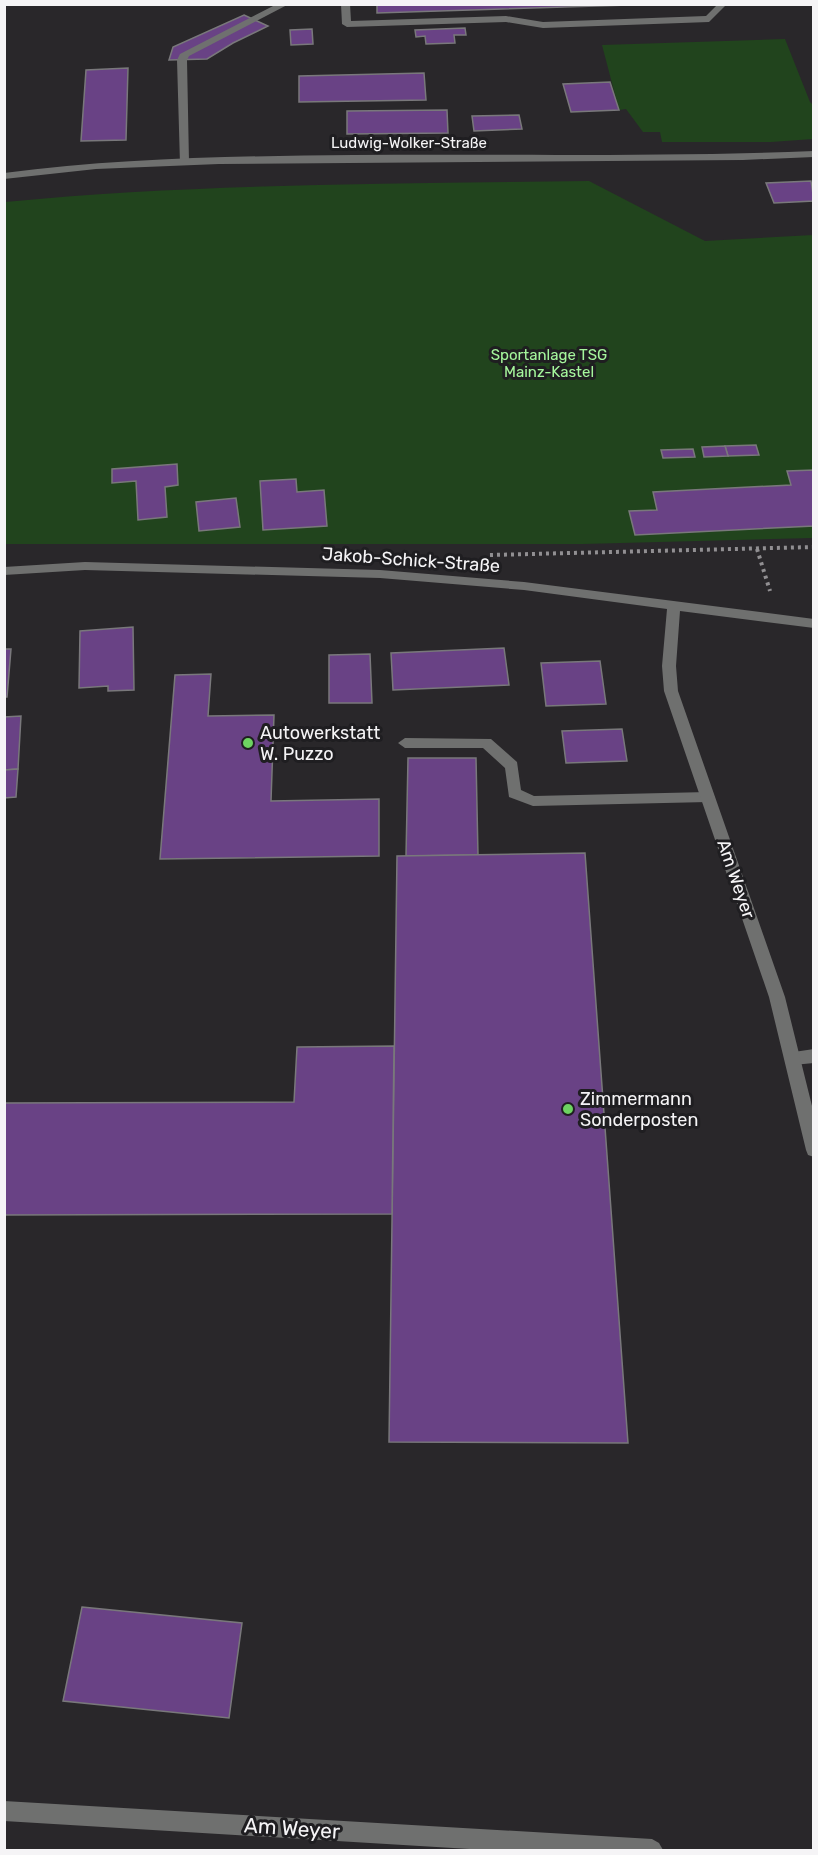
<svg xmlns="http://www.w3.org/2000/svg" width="818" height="1855" viewBox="0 0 818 1855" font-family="Rubik,sans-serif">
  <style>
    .green { fill: #21441d }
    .building { fill: #694285; stroke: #79787b; stroke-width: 1.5 }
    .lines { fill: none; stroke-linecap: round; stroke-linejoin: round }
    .path { stroke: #918f92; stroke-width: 4; stroke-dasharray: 3 4; stroke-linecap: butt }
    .lane { fill: #6f706f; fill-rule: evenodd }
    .street { fill: #6f706f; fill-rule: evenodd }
    .poi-dot { fill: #6dd361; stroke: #1f1e21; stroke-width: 2 }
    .labels { text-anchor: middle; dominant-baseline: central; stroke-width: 6; stroke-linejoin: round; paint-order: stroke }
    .far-street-label { font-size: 15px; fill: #f5f4f6; stroke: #1f1e21 }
    .far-park-label { font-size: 15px; fill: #a5f69c; stroke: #1f1e21 }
    .street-label { font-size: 18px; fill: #f5f4f6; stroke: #1f1e21 }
    .poi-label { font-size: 18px; fill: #f5f4f6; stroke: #1f1e21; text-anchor: start }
    .near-street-label { font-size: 21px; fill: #f5f4f6; stroke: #1f1e21 }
  </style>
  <rect width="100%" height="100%" fill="#29272a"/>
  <g class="green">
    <path d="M 785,39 L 810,102 L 813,105 L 813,139 L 771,142 L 662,142 L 660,132 L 643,132 L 626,109 L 619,110 L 602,45 Z"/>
    <path d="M 589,181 L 705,241 L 813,235 L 813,538 L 583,544 L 5,544 L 5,202 C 199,183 394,184 589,181 Z"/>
  </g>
  <g class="building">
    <path d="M 377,4 L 662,4 L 377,13 Z"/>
    <path d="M 244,15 L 268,26 L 233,43 L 207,59 L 169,60 L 173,47 Z"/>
    <path d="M 465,28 L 466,35 L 454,35 L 455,43 L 426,44 L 425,36 L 416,37 L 415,30 Z"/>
    <path d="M 312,29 L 313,44 L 291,45 L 290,30 Z"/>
    <path d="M 128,68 L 126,140 L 81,141 L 86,70 Z"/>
    <path d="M 424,73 L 426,100 L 299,102 L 299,76 Z"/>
    <path d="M 610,82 L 619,110 L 571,112 L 563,84 Z"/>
    <path d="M 447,110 L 448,133 L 347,134 L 347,111 Z"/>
    <path d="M 519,115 L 522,129 L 474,131 L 472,116 Z"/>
    <path d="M 811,181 L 814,201 L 774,203 L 766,183 Z"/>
    <path d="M 756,445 L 759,455 L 728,456 L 725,446 Z"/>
    <path d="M 725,446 L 728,456 L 704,457 L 702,447 Z"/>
    <path d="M 693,449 L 695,457 L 663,458 L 661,450 Z"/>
    <path d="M 177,464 L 178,485 L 165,487 L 167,517 L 138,520 L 136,481 L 112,483 L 112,469 Z"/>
    <path d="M 814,470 L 814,526 L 635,535 L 629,511 L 657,510 L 653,492 L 791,485 L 787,471 Z"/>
    <path d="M 296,479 L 297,492 L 324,490 L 327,526 L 263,530 L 260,481 Z"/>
    <path d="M 236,498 L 240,527 L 199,531 L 196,502 Z"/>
    <path d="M 133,627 L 134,690 L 108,691 L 108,686 L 79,688 L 80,631 Z"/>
    <path d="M 504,648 L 509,685 L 393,690 L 391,653 Z"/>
    <path d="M 4,649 L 11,649 L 7,697 L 4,697 Z"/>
    <path d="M 370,654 L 372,703 L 329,703 L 329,655 Z"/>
    <path d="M 600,661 L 606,704 L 546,706 L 541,663 Z"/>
    <path d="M 211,674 L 208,716 L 274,715 L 271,801 L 379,799 L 379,856 L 160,859 L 175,675 Z"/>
    <path d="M 21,716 L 18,769 L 4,770 L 4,717 Z"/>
    <path d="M 622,729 L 627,761 L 566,763 L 562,731 Z"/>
    <path d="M 408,758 L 476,758 L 478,855 L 406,856 Z"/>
    <path d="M 18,769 L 16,797 L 4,798 L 4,770 Z"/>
    <path d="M 585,853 L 628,1443 L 389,1442 L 397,856 Z"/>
    <path d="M 394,1046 L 392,1214 L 4,1215 L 4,1103 L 294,1102 L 297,1047 Z"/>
    <path d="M 82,1607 L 242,1623 L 229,1718 L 63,1701 Z"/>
  </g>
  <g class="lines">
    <g class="path">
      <path d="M 757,549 L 770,591"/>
      <path d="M 490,555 L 814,547"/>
    </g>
    <g class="lane">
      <path d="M 277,4 L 289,4 L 189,56 L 187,60 L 189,162 L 180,164 L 177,60 L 180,54 Z"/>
      <path d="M 341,4 L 350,4 L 351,21 L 506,16 L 543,22 L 706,16 L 718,4 L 727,4 L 709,22 L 543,28 L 506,22 L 347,27 L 342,24 Z"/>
      <path d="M 405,738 L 491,739 L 517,762 L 521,790 L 534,796 L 708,792 L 715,797 L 708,802 L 533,806 L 509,797 L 505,768 L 483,748 L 405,748 L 398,743 Z"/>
      <path d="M 814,1049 L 814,1063 L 793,1065 L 787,1063 L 785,1058 L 787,1053 Z"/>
    </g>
    <g class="street">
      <path d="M 814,151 L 814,157 L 743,160 L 219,164 L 96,169 L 4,179 L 4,173 C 120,158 237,156 354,155 C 507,154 660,157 814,151 Z"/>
      <path d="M 85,562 L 380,570 L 524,582 L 814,619 L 814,628 L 680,611 L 676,666 L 678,691 L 785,997 L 814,1114 L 814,1157 L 808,1155 L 806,1150 L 769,997 L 664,691 L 662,666 L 667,609 L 524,590 L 380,578 L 85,570 L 4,575 L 4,567 Z"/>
      <path d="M 4,1801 L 652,1839 L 659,1843 L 663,1850 L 486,1850 L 4,1821 Z"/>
    </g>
  </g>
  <g class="poi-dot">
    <circle cx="248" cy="743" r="6"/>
    <circle cx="568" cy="1109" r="6"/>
  </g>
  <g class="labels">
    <g class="far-street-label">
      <text x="409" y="143">Ludwig-Wolker-Straße</text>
    </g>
    <g class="far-park-label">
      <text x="549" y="355">Sportanlage TSG<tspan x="549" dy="17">Mainz-Kastel</tspan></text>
    </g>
    <g class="street-label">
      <text transform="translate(411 560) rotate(4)">Jakob-Schick-Straße</text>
      <text transform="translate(736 879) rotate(71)">Am Weyer</text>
    </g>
    <g class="poi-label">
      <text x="260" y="733">Autowerkstatt<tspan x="260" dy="21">W. Puzzo</tspan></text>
      <text x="580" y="1099">Zimmermann<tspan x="580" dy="21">Sonderposten</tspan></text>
    </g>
    <g class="near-street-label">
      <text transform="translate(292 1828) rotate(4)">Am Weyer</text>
    </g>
  </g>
  <rect width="818" height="1855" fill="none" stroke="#f5f4f6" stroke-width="12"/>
</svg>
